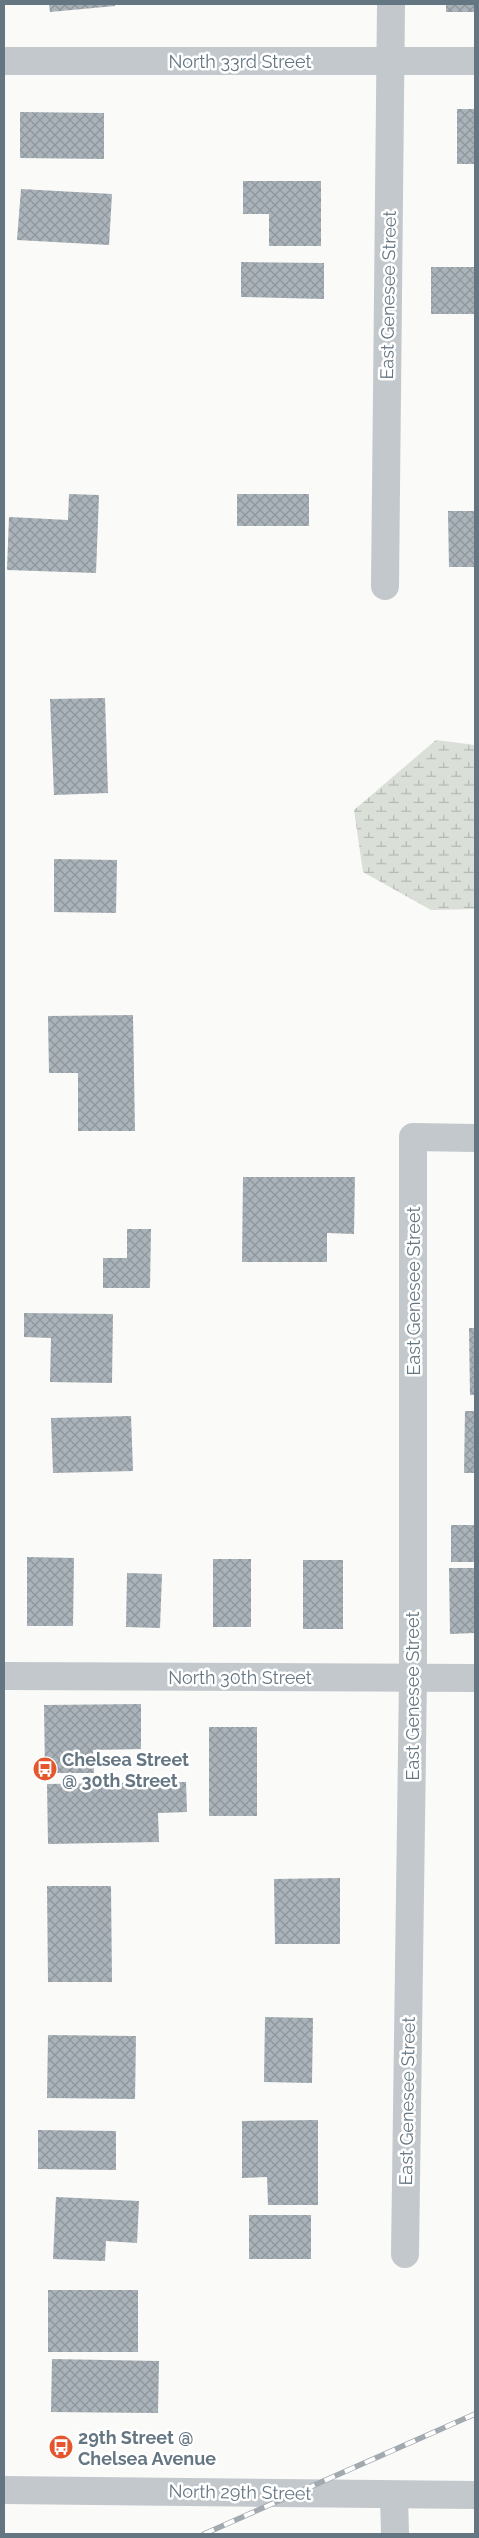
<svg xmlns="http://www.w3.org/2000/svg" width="479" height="2538" viewBox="0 0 479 2538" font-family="Raleway,sans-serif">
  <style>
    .wetland { fill: url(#wetland-marsh) }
    .building { fill: url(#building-cross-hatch) }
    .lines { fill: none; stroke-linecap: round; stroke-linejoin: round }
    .minor { stroke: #c3c8cc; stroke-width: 28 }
    .rail-casing { stroke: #a2aab0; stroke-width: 5.5 }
    .rail { stroke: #fff; stroke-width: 4; stroke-dasharray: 11; stroke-linecap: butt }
    .labels { text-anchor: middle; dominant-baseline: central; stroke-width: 5; stroke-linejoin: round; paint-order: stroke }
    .street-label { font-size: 18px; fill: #657683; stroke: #fff }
    .poi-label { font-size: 18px; font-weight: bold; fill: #657683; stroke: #fff; text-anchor: start }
  </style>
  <defs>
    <pattern id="wetland-marsh" width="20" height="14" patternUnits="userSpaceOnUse" patternTransform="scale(1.25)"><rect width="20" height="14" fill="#dadfd7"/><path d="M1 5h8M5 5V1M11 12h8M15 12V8" fill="none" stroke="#b4b9b4"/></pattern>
    <pattern id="building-cross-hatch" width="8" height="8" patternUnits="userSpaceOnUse" patternTransform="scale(1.25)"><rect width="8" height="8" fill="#aab3b9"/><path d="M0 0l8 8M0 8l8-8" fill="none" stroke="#8e969c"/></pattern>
  </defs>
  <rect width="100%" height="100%" fill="#fafaf8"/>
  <path class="wetland" d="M 436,740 L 475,745 L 475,909 L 431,910 L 363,872 L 354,810 Z"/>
  <g class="building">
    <path d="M 49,4 L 115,4 L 115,6 L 50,12 Z"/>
    <rect x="446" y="4" width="29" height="8"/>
    <rect x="457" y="109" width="18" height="55"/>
    <path d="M 20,112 L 104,113 L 104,159 L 20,158 Z"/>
    <path d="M 243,181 L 321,181 L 321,246 L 269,246 L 269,214 L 243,214 Z"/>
    <path d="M 21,189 L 112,194 L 109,245 L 17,240 Z"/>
    <path d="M 241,262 L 324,263 L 324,299 L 241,297 Z"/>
    <rect x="431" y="267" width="44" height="47"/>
    <path d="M 69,494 L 99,495 L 96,573 L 7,570 L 9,517 L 68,520 Z"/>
    <rect x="237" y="494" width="72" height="32"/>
    <path d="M 448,511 L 475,511 L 475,567 L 449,567 Z"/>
    <path d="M 105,698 L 108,793 L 54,795 L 50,699 Z"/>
    <path d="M 54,859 L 117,860 L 116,913 L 54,912 Z"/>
    <path d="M 133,1015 L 135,1131 L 78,1131 L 78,1073 L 49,1073 L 48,1016 Z"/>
    <path d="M 243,1177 L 355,1177 L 354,1234 L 327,1233 L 327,1262 L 242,1262 Z"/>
    <path d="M 127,1229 L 151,1229 L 150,1288 L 103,1288 L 103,1258 L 127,1258 Z"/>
    <path d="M 24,1313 L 113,1314 L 112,1383 L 50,1382 L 51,1338 L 24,1337 Z"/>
    <path d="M 469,1328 L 475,1328 L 475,1395 L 470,1395 Z"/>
    <path d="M 465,1411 L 475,1411 L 475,1473 L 464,1473 Z"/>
    <path d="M 131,1416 L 133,1471 L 53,1473 L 51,1418 Z"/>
    <rect x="451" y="1525" width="24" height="37"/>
    <path d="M 27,1557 L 74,1558 L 73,1626 L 27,1626 Z"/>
    <rect x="213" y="1559" width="38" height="68"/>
    <rect x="303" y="1560" width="40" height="69"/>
    <path d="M 449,1568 L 475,1568 L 475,1633 L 450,1634 Z"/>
    <path d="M 127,1573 L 162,1574 L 160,1628 L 126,1627 Z"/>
    <path d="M 141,1704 L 141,1749 L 93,1750 L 94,1773 L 45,1773 L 44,1705 Z"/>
    <rect x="209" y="1727" width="48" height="89"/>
    <path d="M 186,1782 L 187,1812 L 158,1813 L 159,1842 L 48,1844 L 47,1784 Z"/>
    <path d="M 340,1878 L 340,1944 L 275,1944 L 274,1879 Z"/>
    <path d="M 47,1886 L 111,1886 L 112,1982 L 48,1982 Z"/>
    <path d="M 265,2017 L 313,2018 L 312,2083 L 264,2082 Z"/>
    <path d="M 48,2035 L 136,2036 L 135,2099 L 47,2098 Z"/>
    <path d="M 318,2120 L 318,2205 L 268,2205 L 267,2177 L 242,2178 L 242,2121 Z"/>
    <path d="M 38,2130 L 116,2131 L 116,2170 L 38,2169 Z"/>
    <path d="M 56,2197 L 139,2201 L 137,2243 L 106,2241 L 105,2261 L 53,2259 Z"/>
    <rect x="249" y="2215" width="62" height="44"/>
    <rect x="48" y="2290" width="90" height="62"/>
    <path d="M 52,2359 L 159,2361 L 158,2413 L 51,2412 Z"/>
  </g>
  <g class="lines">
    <g class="minor">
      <path d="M 4,61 L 475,61"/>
      <path d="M 385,586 L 391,4"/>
      <path d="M 4,1676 L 475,1678"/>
      <path d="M 405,2254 L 413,1678 L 413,1137 L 475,1138"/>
      <path d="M 4,2490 L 475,2495"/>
      <path d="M 394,2495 L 395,2534"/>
    </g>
    <defs>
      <path id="rail" d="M 204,2534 L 475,2414"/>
    </defs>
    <use href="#rail" class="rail-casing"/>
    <use href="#rail" class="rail"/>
  </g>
  <defs>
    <symbol id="bus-disc" viewBox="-11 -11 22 22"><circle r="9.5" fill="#e4572e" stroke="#fff"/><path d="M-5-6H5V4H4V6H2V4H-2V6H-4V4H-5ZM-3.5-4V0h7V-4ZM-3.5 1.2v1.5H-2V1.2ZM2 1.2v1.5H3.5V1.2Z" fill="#fff"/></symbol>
  </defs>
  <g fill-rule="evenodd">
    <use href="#bus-disc" x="31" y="1755" width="28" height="28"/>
    <use href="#bus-disc" x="47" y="2433" width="28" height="28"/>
  </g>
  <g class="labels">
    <g class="street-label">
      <text x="240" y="61">North 33rd Street</text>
      <text transform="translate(388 295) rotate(-89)">East Genesee Street</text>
      <text transform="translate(413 1291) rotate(-90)">East Genesee Street</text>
      <text x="240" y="1677">North 30th Street</text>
      <text transform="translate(412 1696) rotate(-90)">East Genesee Street</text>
      <text transform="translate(407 2101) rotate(-89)">East Genesee Street</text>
      <text transform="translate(240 2492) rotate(1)">North 29th Street</text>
    </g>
    <g class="poi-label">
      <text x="62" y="1759">Chelsea Street<tspan x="62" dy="21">@ 30th Street</tspan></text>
      <text x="78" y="2437">29th Street @<tspan x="78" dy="21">Chelsea Avenue</tspan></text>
    </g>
  </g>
  <rect width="479" height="2538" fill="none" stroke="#657683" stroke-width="10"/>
</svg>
